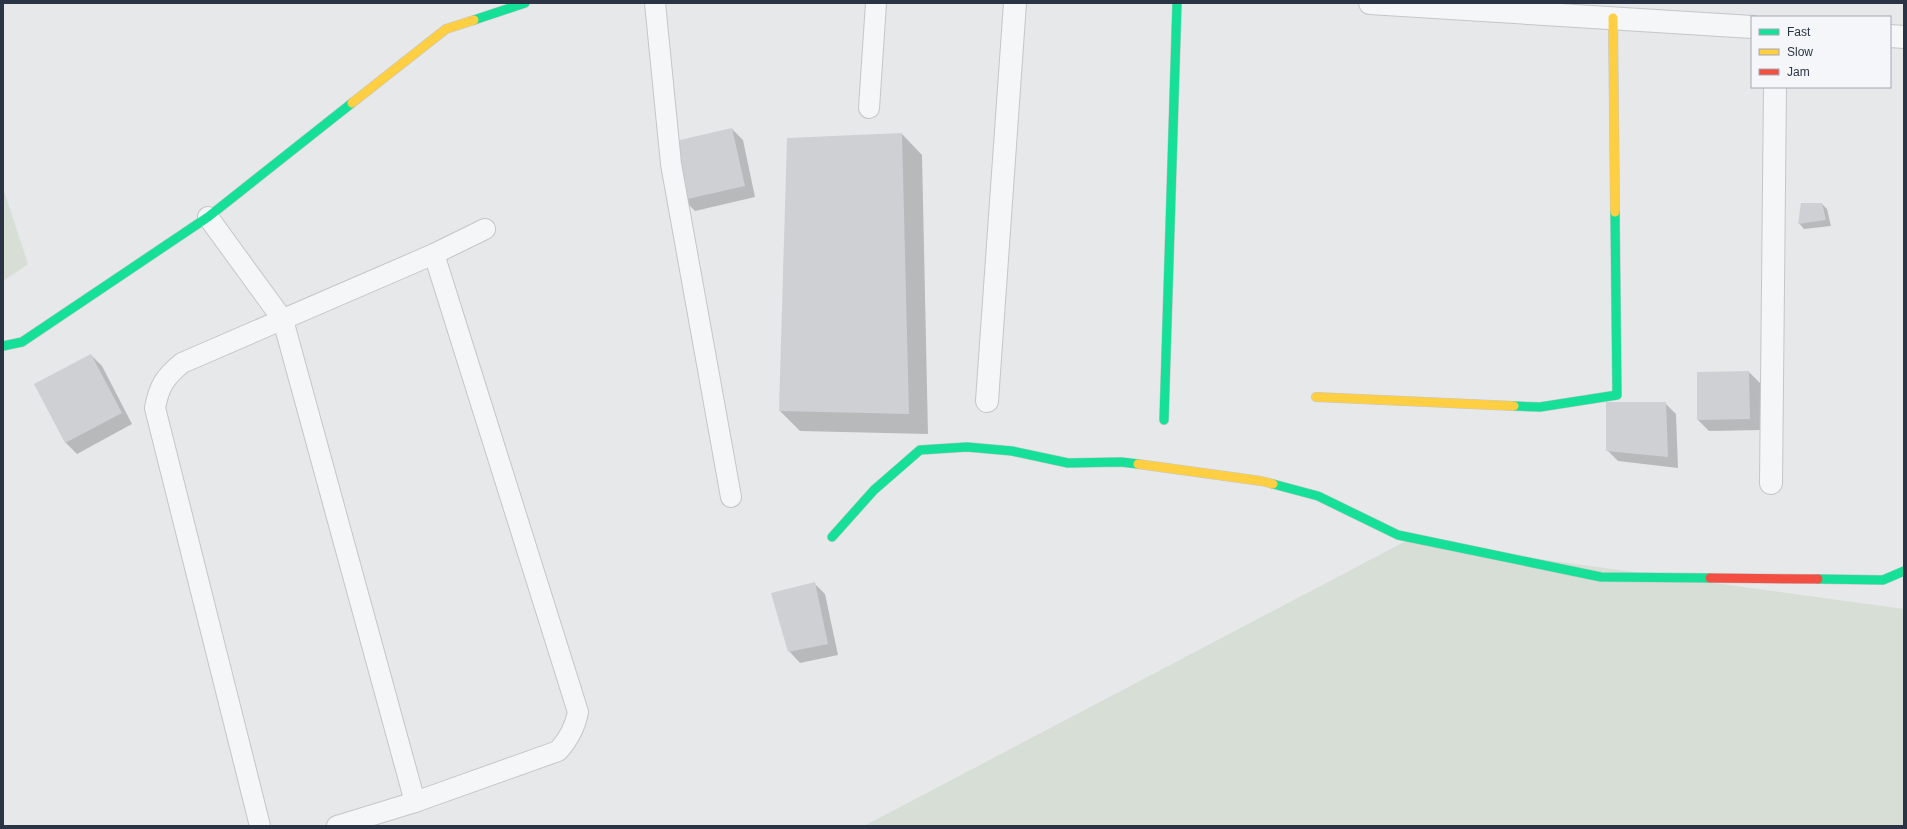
<svg xmlns="http://www.w3.org/2000/svg" width="1907" height="829" viewBox="0 0 1907 829" font-family="Helvetica,sans-serif">
  <style>
    .green { fill: #d6ded6 }
    .shadow { fill: #0003 }
    .building { fill: #ced0d3 }
    .lines { fill: none; stroke-linecap: round; stroke-linejoin: round }
    .lane-casing { stroke: #c4c6c8; stroke-width: 22 }
    .street-casing { stroke: #c4c6c8; stroke-width: 24 }
    .fast-casing { stroke: #c4c6c8; stroke-width: 10 }
    .slow-casing { stroke: #c4c6c8; stroke-width: 10 }
    .jam-casing { stroke: #c4c6c8; stroke-width: 10 }
    .lane { stroke: #f5f6f7; stroke-width: 20 }
    .street { stroke: #f5f6f7; stroke-width: 22 }
    .fast { stroke: #16e098; stroke-width: 9 }
    .slow { stroke: #ffcf43; stroke-width: 9 }
    .jam { stroke: #f24e42; stroke-width: 9 }
  </style>
  <rect width="100%" height="100%" fill="#e6e8ea"/>
  <g class="green">
    <path d="M 3,188 L 28,264 L 3,281 Z"/>
    <path d="M 1406,541 L 1904,609 L 1904,826 L 864,826 Z"/>
  </g>
  <g class="shadow">
    <path d="M 732,129 L 743,140 L 755,197 L 695,211 L 684,200 Z"/>
    <path d="M 902,134 L 922,155 L 928,434 L 800,431 L 780,411 L 788,139 Z"/>
    <path d="M 1822,204 L 1827,209 L 1831,226 L 1804,229 L 1799,223 Z"/>
    <path d="M 91,355 L 102,366 L 132,424 L 77,454 L 66,443 Z"/>
    <path d="M 1749,372 L 1760,383 L 1760,430 L 1709,431 L 1698,420 Z"/>
    <path d="M 1665,403 L 1676,414 L 1678,468 L 1618,461 L 1607,450 Z"/>
    <path d="M 814,583 L 825,594 L 838,655 L 800,663 L 789,651 Z"/>
  </g>
  <g class="building">
    <path d="M 732,128 L 745,186 L 683,200 L 671,142 Z"/>
    <path d="M 902,133 L 909,414 L 779,411 L 787,138 Z"/>
    <path d="M 1801,203 L 1822,203 L 1826,220 L 1798,224 Z"/>
    <path d="M 91,354 L 122,413 L 65,443 L 34,384 Z"/>
    <path d="M 1749,371 L 1750,419 L 1697,420 L 1697,372 Z"/>
    <path d="M 1606,402 L 1666,402 L 1668,457 L 1606,451 Z"/>
    <path d="M 815,582 L 828,644 L 788,652 L 771,593 Z"/>
  </g>
  <g class="lines">
    <defs>
      <g id="lane">
        <path d="M 655,3 L 671,164 L 731,497"/>
        <path d="M 869,108 L 876,3"/>
        <path d="M 208,217 L 283,320 L 415,802"/>
        <path d="M 260,826 L 155,408 C 159,386 165,377 182,363 L 434,254 L 485,229"/>
        <path d="M 337,826 L 415,802 L 558,751 C 569,739 575,728 578,712 L 434,254"/>
      </g>
      <g id="street">
        <path d="M 1370,3 L 1752,27"/>
        <path d="M 1890,36 L 1904,37"/>
        <path d="M 987,401 L 1015,3"/>
        <path d="M 1771,483 L 1775,87"/>
      </g>
      <g id="fast">
        <path d="M 474,20 L 525,3"/>
        <path d="M 3,346 L 22,342 L 208,217 L 352,103"/>
        <path d="M 1514,406 L 1540,407 L 1617,395 L 1615,212"/>
        <path d="M 1164,420 L 1177,3"/>
        <path d="M 1273,484 L 1318,496 L 1398,535 L 1601,577 L 1710,578"/>
        <path d="M 832,537 L 874,490 L 920,450 L 967,447 L 1012,451 L 1068,463 L 1121,462 L 1138,464"/>
        <path d="M 1818,579 L 1883,580 L 1904,571"/>
      </g>
      <g id="slow">
        <path d="M 1613,18 L 1615,212"/>
        <path d="M 352,103 L 446,29 L 474,20"/>
        <path d="M 1316,397 L 1514,406"/>
        <path d="M 1138,464 L 1261,481 L 1273,484"/>
      </g>
      <path id="jam" d="M 1710,578 L 1818,579"/>
    </defs>
    <use href="#lane" class="lane-casing"/>
    <use href="#street" class="street-casing"/>
    <use href="#fast" class="fast-casing"/>
    <use href="#slow" class="slow-casing"/>
    <use href="#jam" class="jam-casing"/>
    <use href="#lane" class="lane"/>
    <use href="#street" class="street"/>
    <use href="#fast" class="fast"/>
    <use href="#slow" class="slow"/>
    <use href="#jam" class="jam"/>
  </g>
  <rect width="1907" height="829" fill="none" stroke="#2b3445" stroke-width="8"/>
  <rect x="1751" y="16" width="140" height="72" fill="#f4f6f9" stroke="#a4a8b1"/>
  <rect x="1759" y="29" width="20" height="6" fill="#16e098" stroke="#a4a8b1"/>
  <text x="1787" y="36" font-size="12" fill="#2b3445">Fast</text>
  <rect x="1759" y="49" width="20" height="6" fill="#ffcf43" stroke="#a4a8b1"/>
  <text x="1787" y="56" font-size="12" fill="#2b3445">Slow</text>
  <rect x="1759" y="69" width="20" height="6" fill="#f24e42" stroke="#a4a8b1"/>
  <text x="1787" y="76" font-size="12" fill="#2b3445">Jam</text>
</svg>
